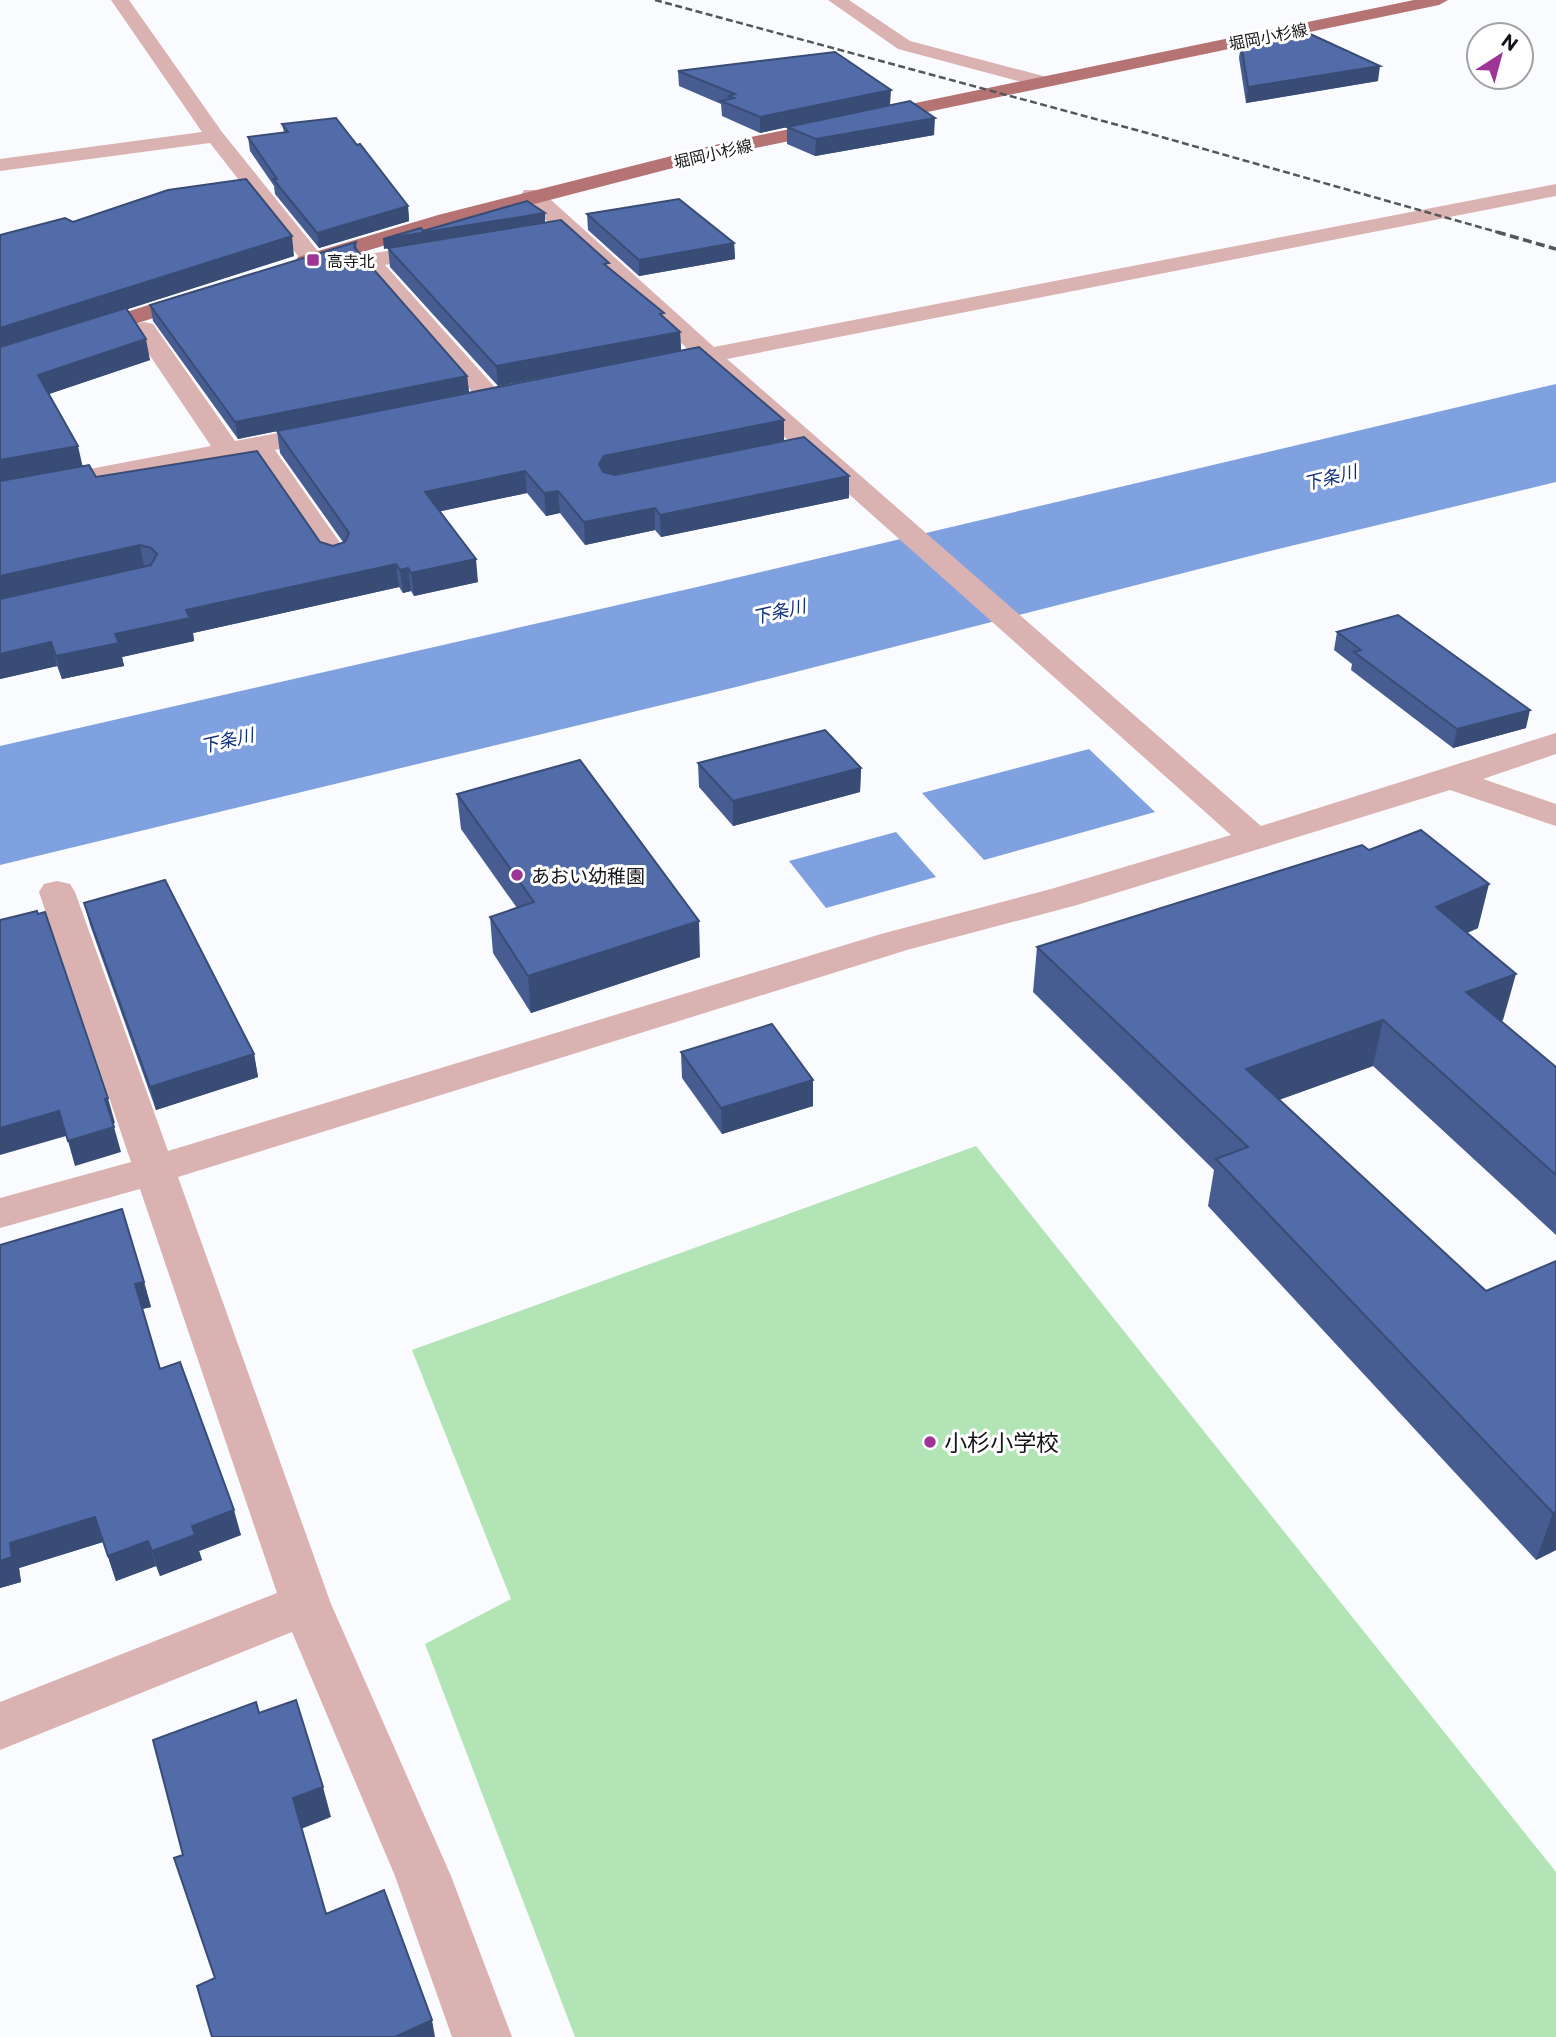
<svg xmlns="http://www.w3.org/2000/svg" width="1556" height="2037" viewBox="0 0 1556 2037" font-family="Commissioner,'Noto Sans JP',sans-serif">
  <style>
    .green { fill: #b2e4b6 }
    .water { fill: #80a1e0 }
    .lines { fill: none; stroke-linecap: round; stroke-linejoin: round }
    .minor { fill: #d9b2b1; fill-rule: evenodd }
    .major { fill: #b67373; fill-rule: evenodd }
    .rail-far1 { stroke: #555659; stroke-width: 2.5; stroke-dasharray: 7 3.5; stroke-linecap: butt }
    .rail { stroke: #555659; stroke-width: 3.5; stroke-dasharray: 9 4.5; stroke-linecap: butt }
    .wall { fill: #475d91 }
    .shaded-wall { fill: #394c76 }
    .building { fill: #526ca9; stroke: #394c76; stroke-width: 2 }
    .poi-dot { fill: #9d3496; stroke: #fff; stroke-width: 2.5 }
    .labels { text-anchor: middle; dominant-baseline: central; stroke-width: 6; stroke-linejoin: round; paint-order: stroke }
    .far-street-label { font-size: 16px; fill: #151619; stroke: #fff }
    .far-poi-label { font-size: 16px; fill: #151619; stroke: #fff; text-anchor: start }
    .far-water-label { font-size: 18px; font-style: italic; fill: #11317b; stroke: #fff }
    .poi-label { font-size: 19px; fill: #151619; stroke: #fff; text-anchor: start }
    .near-poi-label { font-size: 23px; fill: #151619; stroke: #fff; text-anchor: start }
  </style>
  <rect width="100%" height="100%" fill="#fafbfe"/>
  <path class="green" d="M 976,1146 L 1556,1872 L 1556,2037 L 575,2037 L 425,1644 L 511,1599 L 412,1350 Z"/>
  <g class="water">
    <path d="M 1556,384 L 1556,482 L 1258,554 L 736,687 L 0,865 L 0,746 L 697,587 Z"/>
    <path d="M 1089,749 L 1155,812 L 984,860 L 922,793 Z"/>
    <path d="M 896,832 L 936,877 L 826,908 L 789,861 Z"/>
  </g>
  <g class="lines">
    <g class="minor">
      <path d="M 111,0 L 129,0 L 222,132 L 321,255 L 324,260 L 321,265 L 305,265 L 210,143 L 0,171 L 0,159 L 202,132 Z"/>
      <path d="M 828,0 L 849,0 L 910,41 L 1047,77 L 1049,81 L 1040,87 L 898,49 Z"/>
      <path d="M 1556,184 L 1556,196 L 727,359 L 1261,826 L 1556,733 L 1556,754 L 1483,779 L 1556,804 L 1556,826 L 1450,790 L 1077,905 L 907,950 L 178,1177 L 331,1604 L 451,1876 L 512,2037 L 452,2037 L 395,1876 L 292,1632 L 0,1750 L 0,1702 L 277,1593 L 140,1189 L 0,1228 L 0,1198 L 131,1162 L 39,892 L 44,884 L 57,881 L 70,884 L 75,892 L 168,1151 L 881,934 L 1051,889 L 1231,835 L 703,364 L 658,372 L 649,370 L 646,365 L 649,360 L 690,351 L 524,200 L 521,195 L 524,190 L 540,190 L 714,347 Z"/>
      <path d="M 441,242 L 449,244 L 452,249 L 449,254 L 385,265 L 500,393 L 504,398 L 500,403 L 491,406 L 482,403 L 358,261 L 361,256 L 369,254 Z"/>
      <path d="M 144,322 L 153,324 L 235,441 L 331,423 L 340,425 L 344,431 L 340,437 L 275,450 L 350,557 L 346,563 L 336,566 L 326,563 L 251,454 L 0,502 L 0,486 L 211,446 L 132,329 L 135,324 Z"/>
    </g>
    <g class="major">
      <path d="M 1414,0 L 1448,0 L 1439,5 L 727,154 L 453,225 L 306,269 L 298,267 L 295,262 L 298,257 L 438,215 L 727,142 Z"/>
      <path d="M 199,289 L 207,291 L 211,296 L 207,301 L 0,367 L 0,352 Z"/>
    </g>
    <path class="rail-far1" d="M 655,0 L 1151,134 L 1504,234"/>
    <path class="rail" d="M 1497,232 L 1556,249"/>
  </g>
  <g class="wall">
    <path d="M 1241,43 L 1378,81 L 1246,103 L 1239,58 Z"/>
    <path d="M 678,71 L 890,105 L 934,135 L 815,156 L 787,144 L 787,127 L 760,133 L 722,116 L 721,104 L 679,86 Z"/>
    <path d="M 282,124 L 408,206 L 409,221 L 319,248 L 275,194 L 274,186 L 250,151 L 248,137 L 284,132 Z"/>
    <path d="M 587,214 L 734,243 L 735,259 L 639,276 L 588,230 Z"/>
    <path d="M 73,222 L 294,256 L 127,309 L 150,360 L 49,394 L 82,466 L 96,477 L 333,546 L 343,542 L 280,453 L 277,431 L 602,366 L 498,386 L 390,267 L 388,248 L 609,268 L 680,332 L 681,350 L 849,498 L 661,537 L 655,530 L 585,545 L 560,513 L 546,516 L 527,493 L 440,511 L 478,582 L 414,596 L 411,591 L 403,593 L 399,587 L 193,633 L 194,641 L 122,657 L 124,666 L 62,679 L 57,666 L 0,679 Z"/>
    <path d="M 356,242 L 357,250 L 467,376 L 469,392 L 238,439 L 153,321 L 150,305 Z"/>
    <path d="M 1337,632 L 1526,728 L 1453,748 L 1351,670 L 1352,664 L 1334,650 Z"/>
    <path d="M 698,763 L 861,768 L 860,792 L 733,826 L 699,787 Z"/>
    <path d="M 457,794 L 700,957 L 531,1013 L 493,953 L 490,917 L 517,908 L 461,829 Z"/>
    <path d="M 84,903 L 254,1054 L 258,1077 L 156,1110 L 90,925 Z"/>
    <path d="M 1478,928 L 1467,933 L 1503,1020 L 1501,1021 L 1556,1067 L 1556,1235 L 1373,1066 L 1279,1100 L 1486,1291 L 1556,1261 L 1556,1550 L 1536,1560 L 1208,1206 L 1214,1170 L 1033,992 L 1037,947 Z"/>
    <path d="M 681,1052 L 813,1106 L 722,1134 L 682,1078 Z"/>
    <path d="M 144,1282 L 151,1307 L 142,1309 L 160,1369 L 241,1535 L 199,1551 L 202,1560 L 160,1576 L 156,1566 L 116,1581 L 103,1542 L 19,1568 L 21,1582 L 0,1588 Z"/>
  </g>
  <g class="shaded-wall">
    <path d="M 1380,66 L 1378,81 L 1246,103 L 1248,87 Z"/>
    <path d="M 891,90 L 890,105 L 760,133 L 760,117 Z"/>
    <path d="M 935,118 L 934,135 L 815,156 L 816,139 Z"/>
    <path d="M 408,206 L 409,221 L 319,248 L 317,233 Z"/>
    <path d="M 545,213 L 545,222 L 384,249 L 383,239 Z"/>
    <path d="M 292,236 L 294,256 L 0,350 L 0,328 Z"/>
    <path d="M 734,243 L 735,259 L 639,276 L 639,260 Z"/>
    <path d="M 680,332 L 681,351 L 498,386 L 496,366 Z"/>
    <path d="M 146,339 L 150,360 L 43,396 L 38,375 Z"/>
    <path d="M 467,376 L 469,392 L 238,439 L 235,422 Z"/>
    <path d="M 784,420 L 784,441 L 605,478 L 599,464 L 604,456 Z"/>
    <path d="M 78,446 L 83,468 L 0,483 L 0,460 Z"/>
    <path d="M 525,471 L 527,493 L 428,514 L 425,492 Z"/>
    <path d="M 849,476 L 849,498 L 661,537 L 660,515 Z"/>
    <path d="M 558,491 L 560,513 L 546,516 L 544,493 Z"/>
    <path d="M 655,508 L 655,530 L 585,545 L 584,522 Z"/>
    <path d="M 140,545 L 144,567 L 0,600 L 0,576 Z"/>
    <path d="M 476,559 L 478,582 L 414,596 L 411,573 Z"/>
    <path d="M 396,564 L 399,587 L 193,633 L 194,641 L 122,657 L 124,666 L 62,679 L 56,656 L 115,634 L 186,610 Z"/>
    <path d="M 408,568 L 411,591 L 403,593 L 400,570 Z"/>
    <path d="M 51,642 L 57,666 L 0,679 L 0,654 Z"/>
    <path d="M 1530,710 L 1526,728 L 1453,748 L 1457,729 Z"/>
    <path d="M 861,768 L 860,792 L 733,826 L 733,801 Z"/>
    <path d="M 1489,884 L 1478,928 L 1425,952 L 1436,907 Z"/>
    <path d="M 699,921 L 700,957 L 531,1013 L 528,976 Z"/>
    <path d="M 1516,974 L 1503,1020 L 1454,1037 L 1466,992 Z"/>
    <path d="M 1383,1020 L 1373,1066 L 1237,1115 L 1246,1069 Z"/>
    <path d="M 254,1054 L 258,1077 L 156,1110 L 150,1087 Z"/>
    <path d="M 813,1080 L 813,1106 L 722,1134 L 721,1108 Z"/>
    <path d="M 108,1098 L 115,1123 L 111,1124 L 105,1099 Z"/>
    <path d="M 59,1111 L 66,1136 L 0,1155 L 0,1128 Z"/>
    <path d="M 114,1127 L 121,1152 L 75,1166 L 68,1141 Z"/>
    <path d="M 144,1282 L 151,1307 L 142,1309 L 135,1284 Z"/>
    <path d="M 234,1510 L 241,1535 L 199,1551 L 202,1560 L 160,1576 L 152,1551 L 192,1526 Z"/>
    <path d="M 1556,1512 L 1556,1550 L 1536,1560 L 1553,1513 Z"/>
    <path d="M 95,1517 L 103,1542 L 19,1568 L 21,1582 L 0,1588 L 0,1561 L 10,1543 Z"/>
    <path d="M 148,1541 L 156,1566 L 116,1581 L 108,1556 Z"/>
    <path d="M 323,1787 L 331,1817 L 301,1829 L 293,1798 Z"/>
    <path d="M 432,2020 L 435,2037 L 395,2037 Z"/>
  </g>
  <g class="building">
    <path d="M 1308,33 L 1380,66 L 1248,87 L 1241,43 Z"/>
    <path d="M 835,52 L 891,90 L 760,117 L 721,101 L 734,98 L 729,96 L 735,94 L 678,71 Z"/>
    <path d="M 910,101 L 935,118 L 816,139 L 787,127 Z"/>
    <path d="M 336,118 L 357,145 L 360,144 L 408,206 L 317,233 L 273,179 L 277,179 L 248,137 L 288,132 L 282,124 Z"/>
    <path d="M 246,179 L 292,236 L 0,328 L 0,235 L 65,218 L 73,222 L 168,190 Z"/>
    <path d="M 679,199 L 734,243 L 639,260 L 587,214 Z"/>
    <path d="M 527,201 L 545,213 L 383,239 L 421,228 L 423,231 Z"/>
    <path d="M 561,220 L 609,263 L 604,264 L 664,313 L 660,314 L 680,332 L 496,366 L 388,248 Z"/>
    <path d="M 356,242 L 354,247 L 467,376 L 235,422 L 150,305 Z"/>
    <path d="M 126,308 L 146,339 L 38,375 L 78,446 L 0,460 L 0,347 Z"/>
    <path d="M 699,347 L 784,420 L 604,456 L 599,464 L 603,472 L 615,475 L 804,437 L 849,476 L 660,515 L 655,508 L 584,522 L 558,491 L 544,493 L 525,471 L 425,492 L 476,559 L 411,573 L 408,568 L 400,570 L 396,564 L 186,610 L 190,618 L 115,634 L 119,643 L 56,656 L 51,642 L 0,654 L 0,599 L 151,565 L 157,554 L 151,548 L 140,545 L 0,576 L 0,481 L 89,465 L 96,477 L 257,451 L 320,542 L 333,546 L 345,542 L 349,533 L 277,431 Z"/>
    <path d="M 1398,615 L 1530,710 L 1457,729 L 1354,652 L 1361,650 L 1337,632 Z"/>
    <path d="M 825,730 L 861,768 L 733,801 L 698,763 Z"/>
    <path d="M 580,760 L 699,921 L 528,976 L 490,917 L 534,902 L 457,794 Z"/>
    <path d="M 1421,830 L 1489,884 L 1436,907 L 1516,974 L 1466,992 L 1556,1067 L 1556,1175 L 1383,1020 L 1246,1069 L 1486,1291 L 1556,1261 L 1556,1512 L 1553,1513 L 1216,1159 L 1248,1147 L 1037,947 L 1362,845 L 1369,850 Z"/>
    <path d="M 165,880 L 254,1054 L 150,1087 L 84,903 Z"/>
    <path d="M 37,911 L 38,914 L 45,912 L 108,1098 L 105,1099 L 114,1127 L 68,1141 L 59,1111 L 0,1128 L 0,920 Z"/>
    <path d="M 772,1024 L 813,1080 L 721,1108 L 681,1052 Z"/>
    <path d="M 122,1209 L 144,1282 L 135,1284 L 160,1369 L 180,1362 L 234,1510 L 192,1526 L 195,1535 L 152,1551 L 148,1541 L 108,1556 L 95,1517 L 10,1543 L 12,1557 L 0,1561 L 0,1245 Z"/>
    <path d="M 296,1700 L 323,1787 L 293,1798 L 326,1914 L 384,1890 L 432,2020 L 395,2037 L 212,2037 L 197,1986 L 215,1978 L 174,1858 L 183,1855 L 153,1740 L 256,1702 L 259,1713 Z"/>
  </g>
  <g class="poi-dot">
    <rect x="306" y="253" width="14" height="14" rx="3.5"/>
    <circle cx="517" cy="875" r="7"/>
    <circle cx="930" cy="1442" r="7"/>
  </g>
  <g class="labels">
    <g class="far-street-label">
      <text transform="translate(1268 36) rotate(-11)">堀岡小杉線</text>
      <text transform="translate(713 153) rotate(-13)">堀岡小杉線</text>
    </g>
    <g class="far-poi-label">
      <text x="327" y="260">高寺北</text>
    </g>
    <g class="far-water-label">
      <text transform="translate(1330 477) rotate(-14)">下条川</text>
      <text transform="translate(779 611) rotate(-13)">下条川</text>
      <text transform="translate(227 740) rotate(-13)">下条川</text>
    </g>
    <g class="poi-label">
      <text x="531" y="875">あおい幼稚園</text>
    </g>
    <g class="near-poi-label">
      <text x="944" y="1442">小杉小学校</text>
    </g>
  </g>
  <g transform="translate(1500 56) rotate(36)"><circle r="33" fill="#ffffff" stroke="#a1a2a3" stroke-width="2"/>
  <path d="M0-5L12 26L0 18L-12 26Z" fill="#9d3496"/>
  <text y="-10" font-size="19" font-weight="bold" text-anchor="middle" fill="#151619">N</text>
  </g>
</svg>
